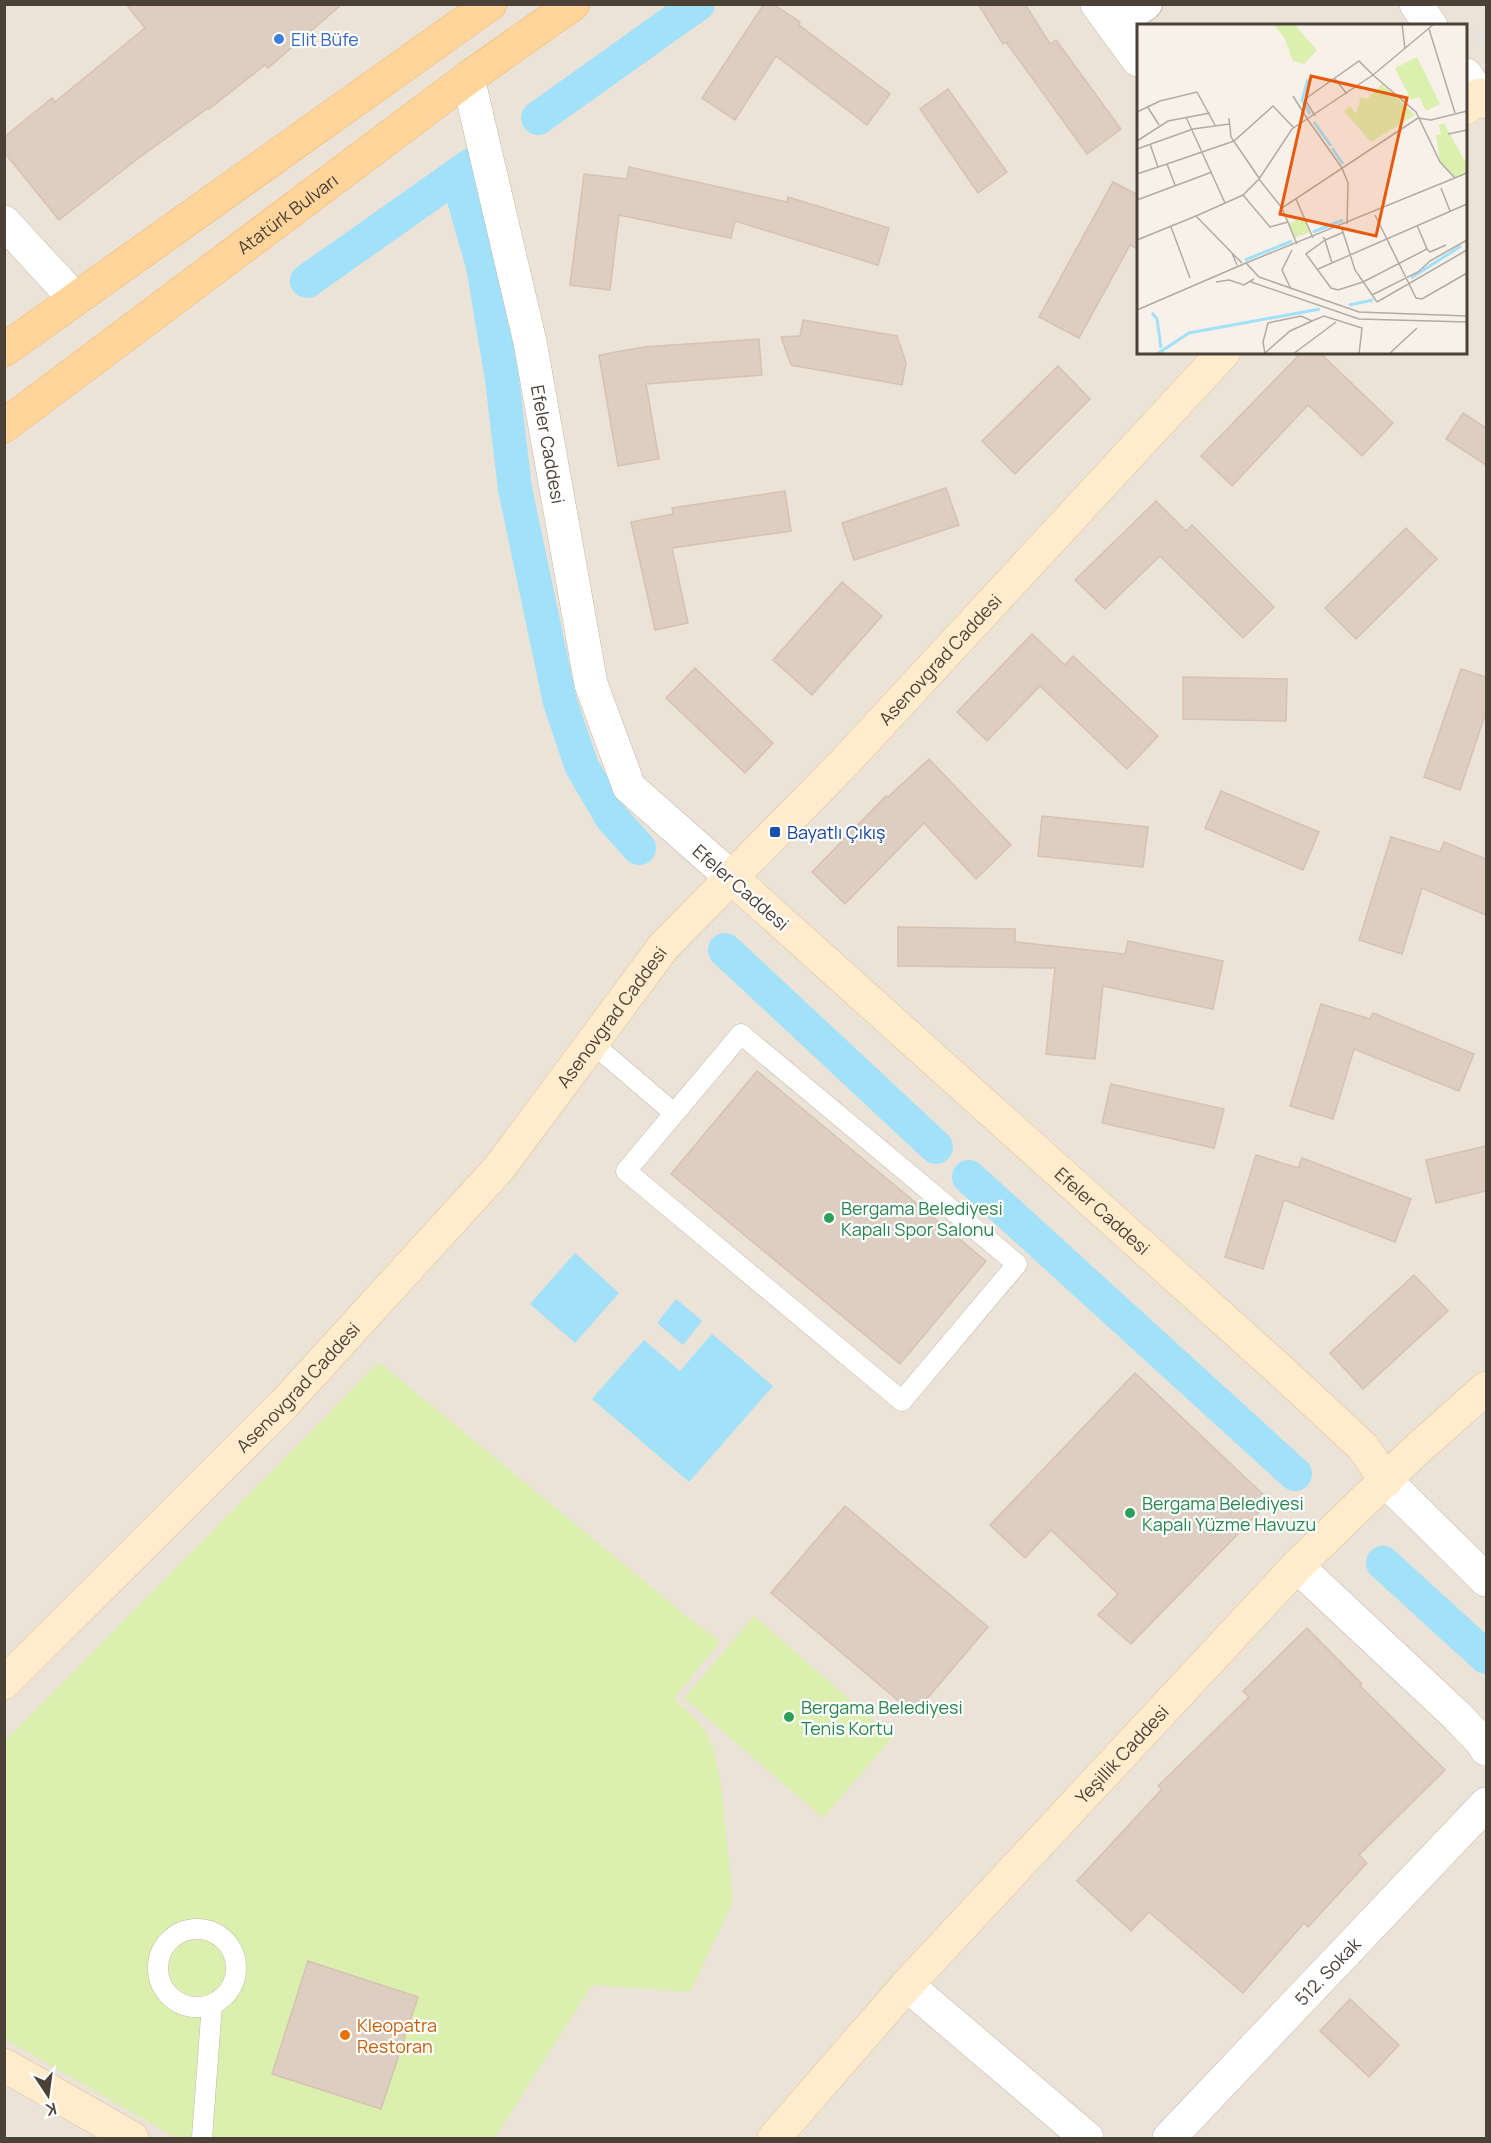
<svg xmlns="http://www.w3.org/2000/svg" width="1491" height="2143" viewBox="0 0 1491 2143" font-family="Manrope,sans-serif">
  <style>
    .residential { fill: #ebe2d8; fill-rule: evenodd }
    .green { fill: #dbefaf }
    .parking { fill: #e5e2df }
    .water { fill: #a1e1f9 }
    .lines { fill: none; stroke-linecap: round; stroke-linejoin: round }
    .canal { stroke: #a1e1f9; stroke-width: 34 }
    .building { fill: #ddcec1; stroke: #d6c2b0; stroke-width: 1.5 }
    .service-casing { stroke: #c4b8ab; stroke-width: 21 }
    .pedestrian-casing { stroke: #c4b8ab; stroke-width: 32 }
    .minor-casing { stroke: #c4b8ab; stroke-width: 34 }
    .secondary-casing { stroke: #dfc297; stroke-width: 34 }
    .primary-casing { stroke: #f2b15d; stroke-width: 34 }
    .service { stroke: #fff; stroke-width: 20 }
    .pedestrian { stroke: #fff; stroke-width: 30 }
    .minor { stroke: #fff; stroke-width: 33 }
    .secondary { stroke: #ffeccc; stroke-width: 33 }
    .primary { stroke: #ffd59b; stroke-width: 33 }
    .shop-dot { fill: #3f7fe0; stroke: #fff; stroke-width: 2 }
    .transit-dot { fill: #1a4fb4; stroke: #fff; stroke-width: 2 }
    .leisure-dot { fill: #2e9e5b; stroke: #fff; stroke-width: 2 }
    .food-dot { fill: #e8710a; stroke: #fff; stroke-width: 2 }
    .labels { text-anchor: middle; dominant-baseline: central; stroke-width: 4.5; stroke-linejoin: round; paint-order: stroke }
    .shop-label { font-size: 18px; fill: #366cbe; stroke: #fff; text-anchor: start }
    .street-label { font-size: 18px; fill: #4c4137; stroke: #fff }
    .transit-label { font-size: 18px; fill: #164399; stroke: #fff; text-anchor: start }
    .leisure-label { font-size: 18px; fill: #27864d; stroke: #fff; text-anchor: start }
    .food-label { font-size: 18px; fill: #c56008; stroke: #fff; text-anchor: start }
    .inset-river { fill: none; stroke: #a1e1f9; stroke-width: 3 }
    .inset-road { fill: none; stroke: #b3aba2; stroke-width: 1.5 }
    .view { fill: #e8590c; fill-opacity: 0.15; stroke: #e8590c; stroke-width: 3 }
    .inset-edge { fill: none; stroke: #4c4137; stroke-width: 3 }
  </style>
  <rect width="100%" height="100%" fill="#f7f1ea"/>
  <path class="residential" d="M 5,5 L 1486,5 L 1486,2138 L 5,2138 ZM 1138,26 L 1466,26 L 1466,352 L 1138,352 Z"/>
  <g class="green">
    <path d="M 379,1362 L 689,1618 L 720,1641 L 674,1699 L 694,1717 L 706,1732 L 714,1750 L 721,1784 L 733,1902 L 690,1992 L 592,1985 L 495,2138 L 176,2138 L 5,2039 L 5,1741 Z"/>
    <path d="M 754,1616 L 893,1737 L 823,1818 L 684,1698 Z"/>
  </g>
  <path class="parking" d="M 1486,20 L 1486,51 L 1474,37 Z"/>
  <g class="water">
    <path d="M 575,1253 L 619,1293 L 575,1343 L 530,1304 Z"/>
    <path d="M 676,1299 L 702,1321 L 683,1345 L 657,1323 Z"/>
    <path d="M 712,1334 L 773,1386 L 689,1482 L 592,1399 L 644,1340 L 680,1371 Z"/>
  </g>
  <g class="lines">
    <g class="canal">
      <path d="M 538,118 L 698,4"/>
      <path d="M 457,175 L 483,266 L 502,379 L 515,489 L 560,702 L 582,767 L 612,818 L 639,848"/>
      <path d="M 307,281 L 473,164"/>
      <path d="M 725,950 L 936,1147"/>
      <path d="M 969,1177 L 1295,1474"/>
      <path d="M 1383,1563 L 1486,1657"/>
    </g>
  </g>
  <g class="building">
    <path d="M 126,4 L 342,4 L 268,68 L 265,65 L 209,109 L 208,108 L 136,160 L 59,220 L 4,152 L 4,137 L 52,98 L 55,102 L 145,28 Z"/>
    <path d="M 764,4 L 773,4 L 800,22 L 799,25 L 890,94 L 867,125 L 776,56 L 735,120 L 702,98 Z"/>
    <path d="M 978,4 L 1025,4 L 1050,44 L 1056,40 L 1121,129 L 1087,154 L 1006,42 L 1003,44 Z"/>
    <path d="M 948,89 L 1007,172 L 978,193 L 920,109 Z"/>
    <path d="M 629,167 L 787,202 L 788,197 L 889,228 L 878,265 L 735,221 L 731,238 L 619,215 L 610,290 L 570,285 L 584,174 L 627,179 Z"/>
    <path d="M 1113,182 L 1138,195 L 1138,249 L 1130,245 L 1079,338 L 1039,317 Z"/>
    <path d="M 803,320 L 897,336 L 906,363 L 902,385 L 791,365 L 781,337 L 800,336 Z"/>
    <path d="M 759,339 L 762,375 L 646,384 L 659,459 L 618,466 L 599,355 L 644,347 Z"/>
    <path d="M 1302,352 L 1319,352 L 1393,423 L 1362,456 L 1308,405 L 1232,486 L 1201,456 Z"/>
    <path d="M 1058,366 L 1090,399 L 1015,474 L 982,441 Z"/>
    <path d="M 1463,413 L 1486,428 L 1486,465 L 1446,439 Z"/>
    <path d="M 946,488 L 959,525 L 854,560 L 842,523 Z"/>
    <path d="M 785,491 L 791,531 L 672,548 L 688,623 L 655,630 L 631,522 L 673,514 L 672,508 Z"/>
    <path d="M 1156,501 L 1186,531 L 1192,525 L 1274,607 L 1243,638 L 1160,556 L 1105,609 L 1075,580 Z"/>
    <path d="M 1406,528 L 1437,559 L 1356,639 L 1325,608 Z"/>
    <path d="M 842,582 L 882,616 L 812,695 L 773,660 Z"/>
    <path d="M 1032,634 L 1065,665 L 1073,656 L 1158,736 L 1127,769 L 1040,686 L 987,741 L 957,712 Z"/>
    <path d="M 695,668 L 773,743 L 745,773 L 666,698 Z"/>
    <path d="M 1461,669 L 1486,677 L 1486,712 L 1460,790 L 1424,777 Z"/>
    <path d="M 1183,677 L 1287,679 L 1286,721 L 1183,719 Z"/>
    <path d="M 929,759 L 1011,845 L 976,879 L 924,823 L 845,904 L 812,872 L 886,796 L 888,797 Z"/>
    <path d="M 1221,791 L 1319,832 L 1303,870 L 1205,828 Z"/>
    <path d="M 1042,816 L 1148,827 L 1143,867 L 1038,856 Z"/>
    <path d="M 1391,837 L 1440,852 L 1444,842 L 1486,859 L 1486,915 L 1422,888 L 1402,954 L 1359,940 Z"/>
    <path d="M 898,927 L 1015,929 L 1015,942 L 1125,954 L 1128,941 L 1223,961 L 1213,1009 L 1103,986 L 1095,1059 L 1046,1054 L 1055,968 L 898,966 Z"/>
    <path d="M 1321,1004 L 1370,1019 L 1373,1013 L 1474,1054 L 1459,1091 L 1354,1049 L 1333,1119 L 1290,1106 Z"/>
    <path d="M 757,1071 L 986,1261 L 900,1364 L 671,1174 Z"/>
    <path d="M 1111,1084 L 1224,1109 L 1214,1148 L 1102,1123 Z"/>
    <path d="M 1486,1146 L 1486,1191 L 1436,1203 L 1426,1160 Z"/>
    <path d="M 1256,1155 L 1298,1168 L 1302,1158 L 1411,1199 L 1395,1242 L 1284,1200 L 1263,1269 L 1225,1257 Z"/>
    <path d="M 1414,1275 L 1448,1311 L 1363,1389 L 1330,1353 Z"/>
    <path d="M 1135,1373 L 1270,1501 L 1131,1644 L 1098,1615 L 1118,1594 L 1051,1530 L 1025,1558 L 990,1525 Z"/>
    <path d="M 845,1506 L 988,1627 L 914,1714 L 771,1593 Z"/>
    <path d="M 1307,1628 L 1362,1684 L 1360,1686 L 1445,1770 L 1359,1855 L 1367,1863 L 1308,1927 L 1304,1923 L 1243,1993 L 1149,1912 L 1131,1931 L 1077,1881 L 1162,1789 L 1158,1786 L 1249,1697 L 1243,1691 Z"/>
    <path d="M 308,1961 L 418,1997 L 381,2109 L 272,2074 Z"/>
    <path d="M 1350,1999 L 1399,2045 L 1369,2077 L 1320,2031 Z"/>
  </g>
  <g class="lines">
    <defs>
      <g id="service">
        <path d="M 741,1034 L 1017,1264 L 902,1401 L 626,1171 Z"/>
        <path d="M 592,1043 L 674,1113"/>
        <circle cx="197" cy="1968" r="39"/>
        <path d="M 202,2138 L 212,2004"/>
      </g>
      <path id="pedestrian" d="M 1114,28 L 1147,4"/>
      <g id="minor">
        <path d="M 1097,4 L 1138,60"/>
        <path d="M 1416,4 L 1431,26"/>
        <path d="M 1466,75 L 1479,95"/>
        <path id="s1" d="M 468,78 L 530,342 L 591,684 L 629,787 L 732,878"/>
        <path d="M 4,222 L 75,299"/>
        <path d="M 1386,1481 L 1486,1580"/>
        <path d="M 1297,1566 L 1457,1716 L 1482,1742 L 1486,1749"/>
        <path d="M 907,1985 L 1087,2138"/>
        <path id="s2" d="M 1169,2138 L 1486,1804"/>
      </g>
      <g id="secondary">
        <path d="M 1466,108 L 1479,95 L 1486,102"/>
        <path id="s3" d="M 732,878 L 1281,1371 L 1363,1447 L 1386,1481"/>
        <path id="s4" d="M 4,1683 L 284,1404 L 500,1167 L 664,946 L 843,764 L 1224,352"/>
        <path d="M 4,2065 L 132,2138"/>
        <path id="s5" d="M 774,2138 L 907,1985 L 1297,1566 L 1412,1454 L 1486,1388"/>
      </g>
      <g id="primary">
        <path d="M 4,350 L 490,4"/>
        <path id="s6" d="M 4,426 L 468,78 L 573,4"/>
      </g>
    </defs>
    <use href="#service" class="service-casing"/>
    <use href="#pedestrian" class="pedestrian-casing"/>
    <use href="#minor" class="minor-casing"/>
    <use href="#secondary" class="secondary-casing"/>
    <use href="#primary" class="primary-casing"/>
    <use href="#service" class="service"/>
    <use href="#pedestrian" class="pedestrian"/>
    <use href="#minor" class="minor"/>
    <use href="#secondary" class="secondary"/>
    <use href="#primary" class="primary"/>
  </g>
  <circle class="shop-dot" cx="279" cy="39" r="6"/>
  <rect class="transit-dot" x="769" y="826" width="12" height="12" rx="3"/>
  <g class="leisure-dot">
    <circle cx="829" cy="1218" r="6"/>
    <circle cx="1130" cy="1513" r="6"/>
    <circle cx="789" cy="1717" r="6"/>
  </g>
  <circle class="food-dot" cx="345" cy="2035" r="6"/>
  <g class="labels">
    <g class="shop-label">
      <text x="291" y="39">Elit Büfe</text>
    </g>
    <g class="street-label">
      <text stroke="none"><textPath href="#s6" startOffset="354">Atatürk Bulvarı</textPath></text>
      <text stroke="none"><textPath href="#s1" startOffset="375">Efeler Caddesi</textPath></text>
      <text stroke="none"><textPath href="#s4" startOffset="1389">Asenovgrad Caddesi</textPath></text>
      <text transform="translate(741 887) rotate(41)">Efeler Caddesi</text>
      <text stroke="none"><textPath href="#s4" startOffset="903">Asenovgrad Caddesi</textPath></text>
      <text stroke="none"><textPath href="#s3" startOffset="498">Efeler Caddesi</textPath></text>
      <text stroke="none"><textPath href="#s4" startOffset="417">Asenovgrad Caddesi</textPath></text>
      <text stroke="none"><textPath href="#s5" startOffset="518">Yeşillik Caddesi</textPath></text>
      <text stroke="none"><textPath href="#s2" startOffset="230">512. Sokak</textPath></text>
    </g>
    <g class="transit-label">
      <text x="787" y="832">Bayatlı Çıkış</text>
    </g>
    <g class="leisure-label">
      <text x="841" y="1208">Bergama Belediyesi<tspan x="841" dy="21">Kapalı Spor Salonu</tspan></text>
      <text x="1142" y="1503">Bergama Belediyesi<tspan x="1142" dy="21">Kapalı Yüzme Havuzu</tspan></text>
      <text x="801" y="1707">Bergama Belediyesi<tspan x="801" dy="21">Tenis Kortu</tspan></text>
    </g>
    <g class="food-label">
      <text x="357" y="2025">Kleopatra<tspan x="357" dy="21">Restoran</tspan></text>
    </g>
  </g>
  <g transform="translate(1137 24)">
    <rect width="330" height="330" fill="#f7f1ea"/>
    <path d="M 136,0 L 157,0 L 180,26 L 167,40 L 156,37 L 147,13 ZM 280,33 L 303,80 L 289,87 L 282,73 L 274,76 L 258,44 ZM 245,60 L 278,91 L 234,118 L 207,87 L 213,82 L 219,90 L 224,73 L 230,75 ZM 307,99 L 330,141 L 330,149 L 318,154 L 303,138 L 299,111 L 304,111 L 302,101 ZM 167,193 L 173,208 L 157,214 L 151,200 Z" fill="#dbefaf"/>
    <path class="inset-river" d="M 171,55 L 165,76 L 173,90M 177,98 L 194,122M 195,124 L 206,140M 176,208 L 206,196M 108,236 L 155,217M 274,254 L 324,222M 212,281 L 236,276M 15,289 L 20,295 L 24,324M 20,330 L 52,309 L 183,285"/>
    <path class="inset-road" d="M 265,0 L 268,25M 292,5 L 318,89M 236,51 L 279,88 L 303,138 L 318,154M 198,55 L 210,70M 156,72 L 171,96M 10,82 L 22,101M 0,88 L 23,77 L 60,68 L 78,101M 178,92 L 169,77 L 171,73 L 222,37 L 236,51M 49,93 L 88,179M 92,94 L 94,113 L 122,154M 281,94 L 294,96 L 330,87M 171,96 L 205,144M 311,110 L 330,106M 0,117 L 31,97 L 73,89M 13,120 L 21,143 L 30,140M 0,125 L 56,105 L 92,100M 205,144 L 211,159 L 210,200M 0,150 L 21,143M 122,155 L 145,184 L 281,94M 38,161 L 30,140 L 97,117 L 136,82 L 157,104M 304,164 L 313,187M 106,171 L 133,203 L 151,198M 159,175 L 176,214M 0,176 L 75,148M 145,184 L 160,220M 238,191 L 279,274 L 285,275 L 330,249M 34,203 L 53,254M 205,205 L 218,246 L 240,278M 186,213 L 188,216 L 169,230 L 194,264 L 201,266 L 226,258 L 290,225 L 280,201M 0,216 L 59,192M 290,225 L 293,228 L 309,221M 95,229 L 59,192 L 106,171 L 122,155 L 155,105 L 236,51 L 297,0M 109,239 L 330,149M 195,239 L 188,216 L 207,208M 100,241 L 95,229 L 105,239M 181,245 L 330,180M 79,258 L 92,256 L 107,261 L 117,255M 114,258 L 222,295 L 330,298M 154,265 L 145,246 L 155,226M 235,271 L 281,248 L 293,237 L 330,216M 240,278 L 330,226M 0,286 L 109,239 L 122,253 L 222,288 L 330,292M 128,329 L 153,307 L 175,297M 128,330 L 126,318 L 131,299 L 164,292 L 175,297 L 187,292 L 225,304 L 222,330M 156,330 L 199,298M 252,330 L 280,304"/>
    <path class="view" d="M 174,52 L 270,74 L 239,212 L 143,190 Z"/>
    <rect width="330" height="330" class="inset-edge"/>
  </g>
  <rect width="1491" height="2143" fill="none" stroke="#4c4137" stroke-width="12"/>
  <g transform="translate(48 2095) rotate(167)" stroke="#ffffff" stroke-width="4.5" paint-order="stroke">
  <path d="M0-4.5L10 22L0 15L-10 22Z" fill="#4c4137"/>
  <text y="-9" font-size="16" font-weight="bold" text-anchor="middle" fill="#4c4137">K</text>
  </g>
</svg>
